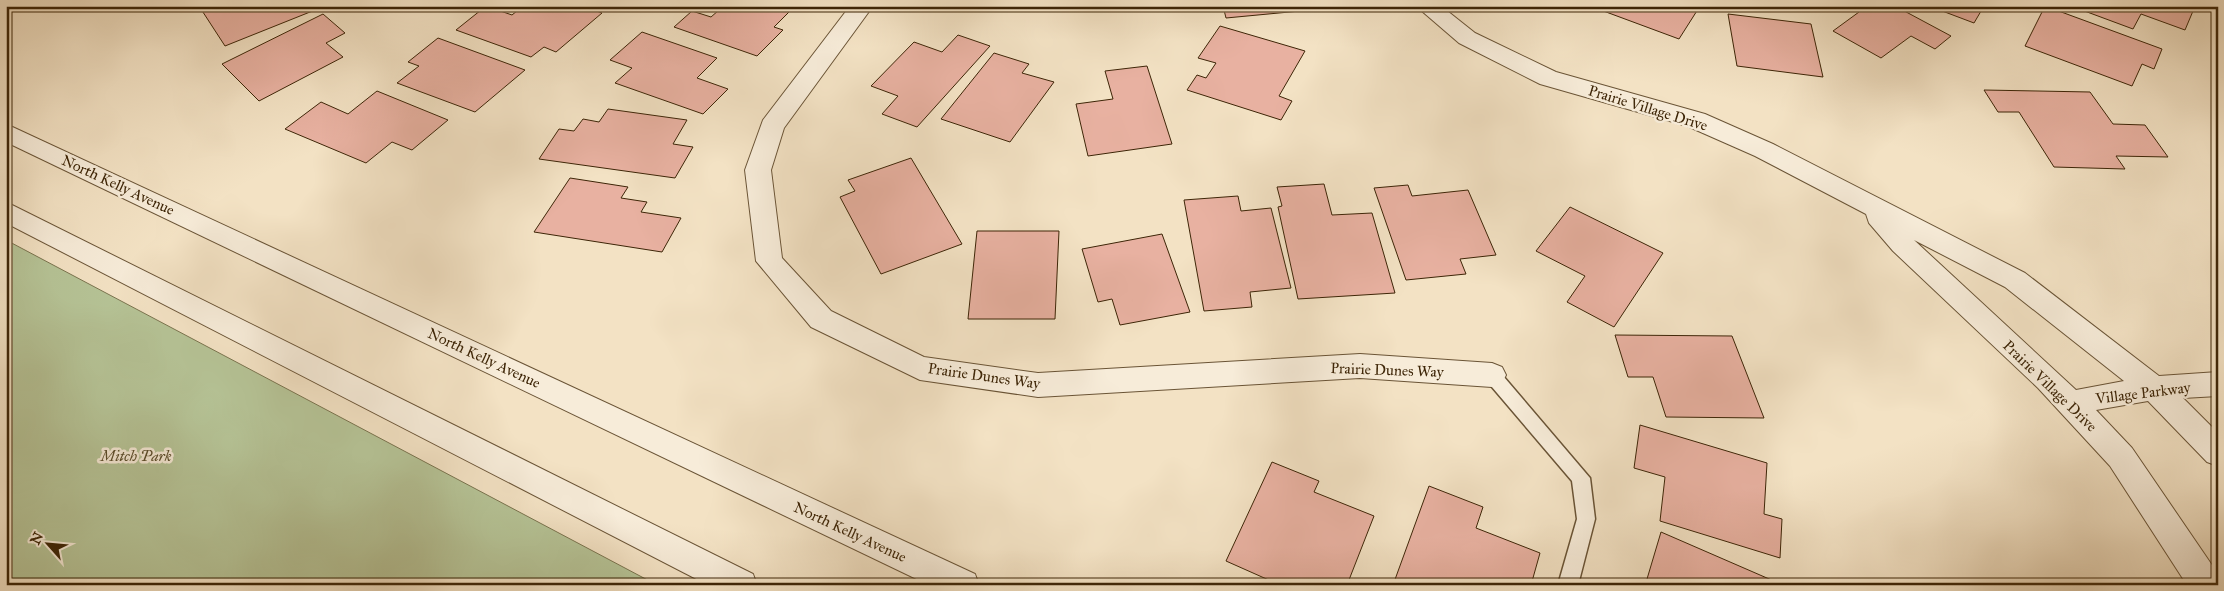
<svg xmlns="http://www.w3.org/2000/svg" width="2224" height="591" viewBox="0 0 2224 591" font-family="'IM FELL Great Primer',serif">
  <style>
    .green { fill: #b6c497; stroke: #7a744f }
    .building { fill: #e8b1a1; stroke: #3d2507 }
    .lines { fill: none; stroke-linecap: round; stroke-linejoin: round }
    .service-casing { stroke: #6a5436; stroke-width: 3 }
    .minor-casing { stroke: #6a5436; stroke-width: 2 }
    .tertiary-casing { stroke: #6a5436; stroke-width: 2 }
    .service { fill: #f7ecd9; fill-rule: evenodd }
    .minor { fill: #f7ecd9; fill-rule: evenodd }
    .tertiary { fill: #f7ecd9; fill-rule: evenodd }
    .labels { text-anchor: middle; dominant-baseline: central; stroke-width: 5; stroke-linejoin: round; paint-order: stroke }
    .street-label { font-size: 15px; fill: #3d2507; stroke: #f7ecd9 }
    .park-label { font-size: 15px; font-style: italic; fill: #5b4d2b; stroke: #f7ecd9 }
  </style>
  <rect width="100%" height="100%" fill="#f3e2c4"/>
  <filter id="stains"><feTurbulence type="fractalNoise" baseFrequency=".004" numOctaves="4"/><feColorMatrix values="0 0 0 0 .2 0 0 0 0 .09 0 0 0 0 .02 0 0 0 .5 -.17"/></filter>
  <radialGradient id="worn" r=".72"><stop offset=".6" stop-color="#630" stop-opacity="0"/><stop offset="1" stop-color="#630" stop-opacity=".3"/></radialGradient>
  <path class="green" d="M 6,240 L 657,585 L 6,585 Z"/>
  <g class="building">
    <path d="M 199,6 L 319,6 L 320,8 L 225,46 Z"/>
    <path d="M 486,6 L 512,15 L 523,6 L 583,6 L 602,13 L 556,52 L 544,47 L 531,57 L 456,30 Z"/>
    <path d="M 708,6 L 795,6 L 774,27 L 783,30 L 757,56 L 674,27 L 692,11 L 711,17 L 719,10 Z"/>
    <path d="M 1223,6 L 1298,6 L 1300,11 L 1226,18 Z"/>
    <path d="M 1599,6 L 1700,6 L 1679,39 L 1598,9 Z"/>
    <path d="M 1848,6 L 1895,6 L 1951,36 L 1935,49 L 1911,36 L 1881,58 L 1833,31 L 1859,12 Z"/>
    <path d="M 1929,6 L 1984,6 L 1974,23 Z"/>
    <path d="M 2045,6 L 2162,49 L 2154,69 L 2142,64 L 2132,86 L 2025,46 Z"/>
    <path d="M 2071,6 L 2179,6 L 2193,11 L 2185,30 L 2141,14 L 2133,29 Z"/>
    <path d="M 323,14 L 345,33 L 326,43 L 343,57 L 259,101 L 222,64 Z"/>
    <path d="M 1728,14 L 1811,24 L 1823,77 L 1737,66 Z"/>
    <path d="M 1220,26 L 1305,51 L 1279,96 L 1292,101 L 1281,120 L 1187,90 L 1197,75 L 1206,78 L 1216,63 L 1198,58 Z"/>
    <path d="M 642,32 L 717,58 L 697,78 L 728,89 L 703,114 L 615,83 L 632,68 L 610,60 Z"/>
    <path d="M 958,35 L 990,46 L 917,127 L 882,114 L 898,96 L 871,86 L 914,42 L 942,52 Z"/>
    <path d="M 438,38 L 525,70 L 475,112 L 397,83 L 419,66 L 408,62 Z"/>
    <path d="M 994,53 L 1029,64 L 1022,73 L 1054,82 L 1010,142 L 941,119 Z"/>
    <path d="M 1147,66 L 1172,144 L 1088,156 L 1076,104 L 1113,99 L 1105,71 Z"/>
    <path d="M 1984,90 L 2090,92 L 2113,124 L 2145,125 L 2168,157 L 2116,156 L 2125,169 L 2054,167 L 2019,112 L 1998,112 Z"/>
    <path d="M 377,91 L 448,120 L 412,150 L 392,142 L 366,163 L 285,129 L 321,102 L 348,114 Z"/>
    <path d="M 608,109 L 687,120 L 673,144 L 693,147 L 675,178 L 539,159 L 559,129 L 574,131 L 583,119 L 599,122 Z"/>
    <path d="M 911,158 L 962,244 L 881,274 L 840,197 L 855,191 L 848,180 Z"/>
    <path d="M 570,178 L 628,187 L 621,198 L 647,202 L 641,212 L 681,218 L 662,252 L 534,232 Z"/>
    <path d="M 1324,184 L 1332,215 L 1372,213 L 1395,293 L 1298,299 L 1278,207 L 1282,206 L 1277,187 Z"/>
    <path d="M 1408,185 L 1412,196 L 1468,190 L 1496,255 L 1460,259 L 1466,274 L 1406,280 L 1374,188 Z"/>
    <path d="M 1238,196 L 1241,211 L 1271,208 L 1291,288 L 1250,292 L 1252,307 L 1204,311 L 1184,200 Z"/>
    <path d="M 1570,207 L 1663,253 L 1614,327 L 1567,302 L 1585,276 L 1536,251 Z"/>
    <path d="M 977,231 L 1059,231 L 1055,319 L 968,319 Z"/>
    <path d="M 1162,234 L 1190,312 L 1120,325 L 1112,299 L 1098,302 L 1082,249 Z"/>
    <path d="M 1615,335 L 1732,336 L 1764,418 L 1666,417 L 1653,377 L 1628,377 Z"/>
    <path d="M 1640,425 L 1767,463 L 1764,514 L 1782,519 L 1780,558 L 1660,521 L 1665,477 L 1634,468 Z"/>
    <path d="M 1272,462 L 1319,481 L 1314,492 L 1374,516 L 1347,585 L 1280,585 L 1226,561 Z"/>
    <path d="M 1429,486 L 1483,507 L 1476,528 L 1540,553 L 1531,585 L 1393,585 Z"/>
    <path d="M 1661,532 L 1783,585 L 1661,585 L 1647,579 Z"/>
  </g>
  <g class="lines">
    <defs>
      <path id="service" d="M 1492,368 L 1498,370 L 1590,478 L 1595,519 L 1578,585 L 1558,585 L 1577,519 L 1572,481 L 1486,380 L 1483,375 L 1486,370 Z"/>
      <g id="minor">
        <path d="M 850,6 L 873,6 L 784,128 L 771,170 L 782,258 L 831,311 L 924,357 L 1038,373 L 1360,354 L 1492,363 L 1502,367 L 1506,375 L 1502,383 L 1492,387 L 1360,378 L 1038,397 L 920,380 L 811,327 L 756,261 L 745,170 L 763,120 Z"/>
        <path d="M 1416,6 L 1441,6 L 1475,33 L 1556,72 L 1705,114 L 1773,144 L 2025,273 L 2159,376 L 2218,372 L 2218,396 L 2183,398 L 2218,433 L 2218,466 L 2207,462 L 2148,401 L 2096,410 L 2132,448 L 2218,574 L 2218,585 L 2187,585 L 2110,466 L 2038,388 L 1893,251 L 1869,223 L 1866,214 L 1755,156 L 1687,126 L 1540,84 L 1459,43 ZM 1914,240 L 2005,287 L 2124,381 L 2076,390 Z"/>
      </g>
      <g id="tertiary">
        <path d="M 6,124 L 975,574 L 979,585 L 929,585 L 6,142 Z"/>
        <path d="M 6,202 L 753,574 L 757,585 L 708,585 L 6,223 Z"/>
      </g>
    </defs>
    <use href="#service" class="service-casing"/>
    <use href="#minor" class="minor-casing"/>
    <use href="#tertiary" class="tertiary-casing"/>
    <use href="#service" class="service"/>
    <use href="#minor" class="minor"/>
    <use href="#tertiary" class="tertiary"/>
  </g>
  <g class="labels">
    <g class="street-label">
      <text transform="translate(1648 108) rotate(17)">Prairie Village Drive</text>
      <text transform="translate(118 185) rotate(25)">North Kelly Avenue</text>
      <text transform="translate(484 358) rotate(25)">North Kelly Avenue</text>
      <text transform="translate(1387 370) rotate(2)">Prairie Dunes Way</text>
      <text transform="translate(984 376) rotate(8)">Prairie Dunes Way</text>
      <text transform="translate(2050 386) rotate(44)">Prairie Village Drive</text>
      <text transform="translate(2143 393) rotate(-7)">Village Parkway</text>
      <text transform="translate(850 532) rotate(25)">North Kelly Avenue</text>
    </g>
    <g class="park-label">
      <text x="136" y="456">Mitch Park</text>
    </g>
  </g>
  <rect width="2224" height="591" fill="none" stroke="#f3e2c4" stroke-width="25"/>
  <rect x="8" y="8" width="2209" height="576" fill="none" stroke="#3d2507" stroke-width="2.5"/>
  <rect x="12" y="12" width="2199" height="566" fill="none" stroke="#3d2507"/>
  <g transform="translate(48 544) rotate(297)" stroke="#f7ecd9" stroke-width="4" paint-order="stroke">
  <path d="M0-4L9 19L0 12L-9 19Z" fill="#3d2507"/>
  <text y="-8" font-size="14" font-weight="bold" text-anchor="middle" fill="#3d2507">N</text>
  </g>
  <rect width="100%" height="100%" filter="url(#stains)"/>
  <rect width="100%" height="100%" fill="url(#worn)"/>
</svg>
